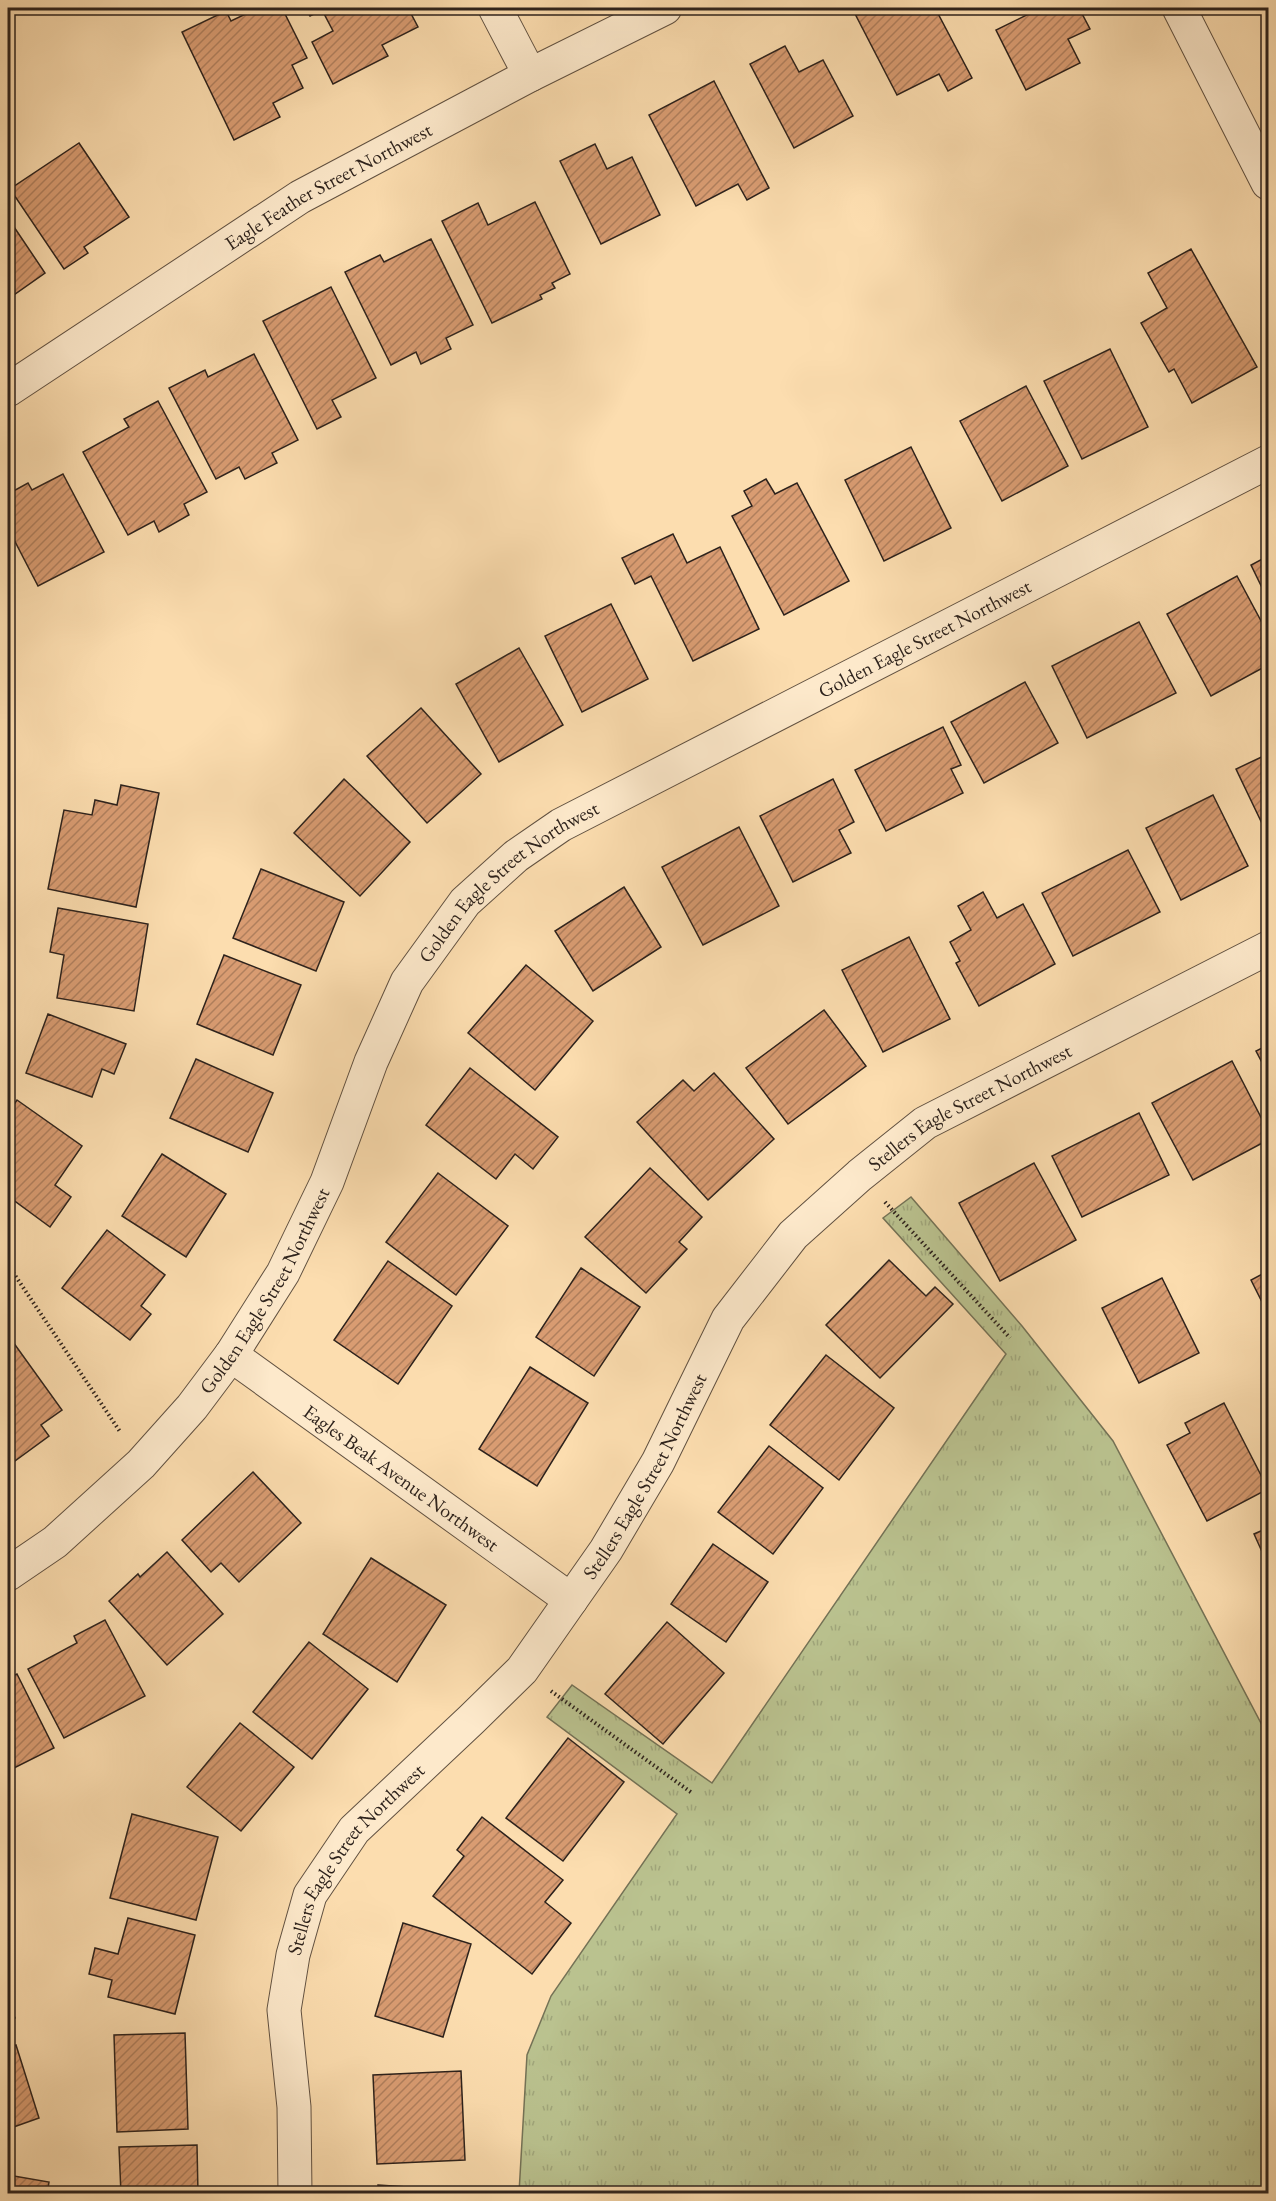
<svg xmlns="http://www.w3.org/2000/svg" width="1276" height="2201" viewBox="0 0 1276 2201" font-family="'EB Garamond',serif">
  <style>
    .grass { fill: url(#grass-tufts); stroke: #747256; stroke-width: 1.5 }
    .building { fill: url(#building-hatch); stroke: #2d221c; stroke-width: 1.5 }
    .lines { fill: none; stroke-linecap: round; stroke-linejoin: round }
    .minor-casing { stroke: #615141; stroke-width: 35 }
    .path { stroke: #2d221c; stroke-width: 4; stroke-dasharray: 1.5 3; stroke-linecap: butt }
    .minor { stroke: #fde9cb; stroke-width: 33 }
    .labels { text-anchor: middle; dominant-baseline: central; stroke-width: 5; stroke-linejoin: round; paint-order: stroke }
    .street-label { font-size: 20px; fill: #2d221c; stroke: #fde9cb }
  </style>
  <defs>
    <pattern id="grass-tufts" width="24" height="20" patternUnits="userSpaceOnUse" patternTransform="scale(1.5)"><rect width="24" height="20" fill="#bac28f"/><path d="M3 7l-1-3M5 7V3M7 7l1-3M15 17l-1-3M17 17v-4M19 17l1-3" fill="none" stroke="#a0a67b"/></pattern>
    <pattern id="building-hatch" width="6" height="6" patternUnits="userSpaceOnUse" patternTransform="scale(1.5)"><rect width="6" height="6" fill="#d99c72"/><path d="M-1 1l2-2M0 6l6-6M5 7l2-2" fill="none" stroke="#b07f5d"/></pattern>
  </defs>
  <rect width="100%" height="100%" fill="#fcddaf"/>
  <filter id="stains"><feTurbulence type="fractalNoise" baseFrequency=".00333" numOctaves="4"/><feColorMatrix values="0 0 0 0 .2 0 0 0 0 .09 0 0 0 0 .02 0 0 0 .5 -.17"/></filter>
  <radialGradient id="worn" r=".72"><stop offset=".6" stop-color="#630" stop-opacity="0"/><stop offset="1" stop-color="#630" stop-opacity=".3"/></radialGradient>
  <path class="grass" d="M 911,1197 L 1022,1326 L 1113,1441 L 1262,1725 L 1268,1732 L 1268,2193 L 519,2193 L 527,2055 L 551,1996 L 677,1814 L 547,1717 L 572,1685 L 712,1783 L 1006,1354 L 883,1218 Z"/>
  <g class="building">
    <path d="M 248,8 L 282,8 L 307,58 L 292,65 L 303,88 L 273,103 L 280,117 L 234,140 L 182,32 L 226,11 L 231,21 L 250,12 Z"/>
    <path d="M 305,8 L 408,8 L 418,27 L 382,45 L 388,56 L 333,84 L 312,42 L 333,31 L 322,10 L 310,16 Z"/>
    <path d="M 852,8 L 935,8 L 972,78 L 948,91 L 939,74 L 897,95 Z"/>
    <path d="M 1036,8 L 1079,8 L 1090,29 L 1068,39 L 1080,63 L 1026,90 L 996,30 L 1037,10 Z"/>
    <path d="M 785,46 L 799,72 L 823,60 L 853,116 L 794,148 L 750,64 Z"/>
    <path d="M 714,81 L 769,188 L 747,200 L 738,184 L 696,206 L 649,115 Z"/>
    <path d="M 79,143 L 129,217 L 84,247 L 88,253 L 64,269 L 10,189 Z"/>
    <path d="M 595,144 L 607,169 L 632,157 L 660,215 L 601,244 L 560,161 Z"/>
    <path d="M 535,202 L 570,274 L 552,283 L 555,288 L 540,295 L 542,299 L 492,323 L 442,221 L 478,203 L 488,225 Z"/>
    <path d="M 8,218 L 45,273 L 8,299 Z"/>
    <path d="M 431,239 L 473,325 L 446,338 L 451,349 L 421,364 L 416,352 L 391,365 L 345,272 L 380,255 L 384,262 Z"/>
    <path d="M 1191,249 L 1257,367 L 1192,403 L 1174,369 L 1169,372 L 1141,323 L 1167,308 L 1148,273 Z"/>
    <path d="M 331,287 L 376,378 L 332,400 L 341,417 L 317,429 L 263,321 Z"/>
    <path d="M 1110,349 L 1148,427 L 1082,459 L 1044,381 Z"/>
    <path d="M 254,354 L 298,440 L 272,453 L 277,463 L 245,479 L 239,467 L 216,479 L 169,388 L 205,370 L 208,377 Z"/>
    <path d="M 1026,386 L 1068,466 L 1002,501 L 960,421 Z"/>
    <path d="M 158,401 L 207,492 L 184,504 L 189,515 L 159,532 L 154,521 L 128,535 L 83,452 L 129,427 L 124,419 Z"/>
    <path d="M 911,447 L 951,528 L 884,561 L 845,480 Z"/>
    <path d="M 63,474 L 104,552 L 38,586 L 8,528 L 8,494 L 28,483 L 32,490 Z"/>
    <path d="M 766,479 L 775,494 L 797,483 L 849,581 L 784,615 L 732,516 L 752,506 L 744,491 Z"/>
    <path d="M 673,534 L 687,563 L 720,547 L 759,629 L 693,661 L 651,576 L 635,584 L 622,558 Z"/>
    <path d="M 1268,556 L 1268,600 L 1251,565 Z"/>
    <path d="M 1237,576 L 1268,634 L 1268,665 L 1211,696 L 1167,614 Z"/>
    <path d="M 611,604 L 648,679 L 582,712 L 545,636 Z"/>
    <path d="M 1139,622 L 1176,693 L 1087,738 L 1052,666 Z"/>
    <path d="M 519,648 L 563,725 L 499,762 L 456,684 Z"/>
    <path d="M 1025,682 L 1058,743 L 984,783 L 951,722 Z"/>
    <path d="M 421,708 L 481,774 L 427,823 L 367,756 Z"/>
    <path d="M 943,727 L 961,765 L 951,769 L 963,793 L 886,831 L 855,770 Z"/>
    <path d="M 1268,754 L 1268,836 L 1236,769 Z"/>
    <path d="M 344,779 L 410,842 L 360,896 L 294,833 Z"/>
    <path d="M 833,779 L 854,822 L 839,830 L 851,853 L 793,882 L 760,816 Z"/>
    <path d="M 121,785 L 159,793 L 136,907 L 48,889 L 64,810 L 92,815 L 95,800 L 117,805 Z"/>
    <path d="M 1213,795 L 1248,866 L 1181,900 L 1146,828 Z"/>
    <path d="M 739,827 L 779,906 L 703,945 L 662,867 Z"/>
    <path d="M 1128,850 L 1160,912 L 1073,956 L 1042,893 Z"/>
    <path d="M 261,869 L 344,902 L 316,971 L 233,938 Z"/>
    <path d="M 624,887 L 661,947 L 593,991 L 555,931 Z"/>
    <path d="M 983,892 L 997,918 L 1023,904 L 1055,964 L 979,1006 L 956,963 L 960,961 L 950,942 L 971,930 L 958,906 Z"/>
    <path d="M 58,908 L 148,924 L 134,1011 L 57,998 L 64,955 L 50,952 Z"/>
    <path d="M 909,937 L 950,1019 L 883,1052 L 842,970 Z"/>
    <path d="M 224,955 L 301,985 L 273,1055 L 197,1024 Z"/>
    <path d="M 526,965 L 593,1021 L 535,1090 L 468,1033 Z"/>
    <path d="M 824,1010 L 866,1066 L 788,1124 L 746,1068 Z"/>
    <path d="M 48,1014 L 126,1044 L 114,1074 L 102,1069 L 92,1097 L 26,1073 Z"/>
    <path d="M 1268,1045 L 1268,1074 L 1256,1051 Z"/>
    <path d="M 196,1059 L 273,1093 L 248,1152 L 170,1118 Z"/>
    <path d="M 1232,1061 L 1268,1131 L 1268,1140 L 1193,1180 L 1152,1103 Z"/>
    <path d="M 470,1068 L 558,1137 L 533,1169 L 515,1154 L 496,1179 L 426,1125 Z"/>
    <path d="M 714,1073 L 774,1139 L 708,1200 L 637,1122 L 683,1080 L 694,1091 Z"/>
    <path d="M 17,1100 L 82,1146 L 55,1185 L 71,1197 L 50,1227 L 8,1196 L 8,1113 Z"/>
    <path d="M 1139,1113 L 1169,1175 L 1082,1217 L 1052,1156 Z"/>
    <path d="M 162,1154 L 226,1194 L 186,1257 L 122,1216 Z"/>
    <path d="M 1034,1163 L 1076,1240 L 1000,1281 L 959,1203 Z"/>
    <path d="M 650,1168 L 702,1217 L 679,1242 L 687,1249 L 646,1293 L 585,1237 Z"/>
    <path d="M 438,1173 L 508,1226 L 456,1295 L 386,1242 Z"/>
    <path d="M 107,1230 L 165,1275 L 141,1306 L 151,1314 L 130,1340 L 62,1288 Z"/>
    <path d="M 889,1260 L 926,1296 L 935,1287 L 953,1304 L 880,1378 L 826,1325 Z"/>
    <path d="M 388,1261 L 452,1306 L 398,1384 L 334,1340 Z"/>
    <path d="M 581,1268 L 640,1307 L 594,1376 L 536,1337 Z"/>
    <path d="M 1268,1271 L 1268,1314 L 1251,1280 Z"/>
    <path d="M 1162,1278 L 1199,1353 L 1139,1383 L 1102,1308 Z"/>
    <path d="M 8,1335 L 62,1410 L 41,1425 L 49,1436 L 8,1466 Z"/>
    <path d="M 826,1355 L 894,1408 L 839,1480 L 770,1425 Z"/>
    <path d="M 530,1367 L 588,1403 L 537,1486 L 479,1449 Z"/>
    <path d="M 1224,1403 L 1268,1489 L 1207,1521 L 1167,1445 L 1190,1433 L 1185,1423 Z"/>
    <path d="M 769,1446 L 823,1488 L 773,1554 L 718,1512 Z"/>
    <path d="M 253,1472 L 301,1523 L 239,1582 L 221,1563 L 211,1572 L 182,1540 Z"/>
    <path d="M 1268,1528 L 1268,1565 L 1254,1534 Z"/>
    <path d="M 713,1544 L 768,1582 L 726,1642 L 671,1604 Z"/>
    <path d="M 167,1552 L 223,1614 L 167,1665 L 109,1601 L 138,1574 L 140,1577 Z"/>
    <path d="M 371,1558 L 446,1605 L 397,1682 L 323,1634 Z"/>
    <path d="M 105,1620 L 145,1696 L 64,1738 L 28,1669 L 77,1643 L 74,1636 Z"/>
    <path d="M 667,1622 L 724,1673 L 663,1744 L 605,1694 Z"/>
    <path d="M 309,1642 L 368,1689 L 312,1759 L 253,1712 Z"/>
    <path d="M 17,1674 L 54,1748 L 8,1771 L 8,1678 Z"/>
    <path d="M 240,1723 L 294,1767 L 241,1831 L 187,1787 Z"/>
    <path d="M 568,1738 L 624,1782 L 563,1861 L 506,1818 Z"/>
    <path d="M 132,1814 L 218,1837 L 196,1920 L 110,1898 Z"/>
    <path d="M 482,1817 L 563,1880 L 545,1902 L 571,1923 L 532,1974 L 433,1896 L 464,1856 L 457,1850 Z"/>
    <path d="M 128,1918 L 195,1935 L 175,2014 L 108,1997 L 112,1980 L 89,1974 L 95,1948 L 118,1954 Z"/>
    <path d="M 403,1923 L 471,1944 L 443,2037 L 375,2016 Z"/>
    <path d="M 8,2002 L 15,2018 L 8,2022 Z"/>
    <path d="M 185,2033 L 188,2129 L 117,2132 L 114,2035 Z"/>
    <path d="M 16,2045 L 39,2118 L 8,2129 L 12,2143 L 8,2144 L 8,2048 Z"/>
    <path d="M 461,2071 L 465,2160 L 377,2164 L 373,2075 Z"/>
    <path d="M 197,2145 L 198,2194 L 121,2194 L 119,2147 Z"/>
    <path d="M 8,2175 L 49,2182 L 47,2194 L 8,2194 Z"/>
    <path d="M 378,2185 L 466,2191 L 465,2194 L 378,2194 Z"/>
  </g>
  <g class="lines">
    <defs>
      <g id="minor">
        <path d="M 495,8 L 530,75"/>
        <path d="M 1179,8 L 1268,183"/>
        <path id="s1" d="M 8,390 L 300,197 L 530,75 L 665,8"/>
        <path id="s2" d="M 231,1355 L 571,1600"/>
        <path id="s3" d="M 8,1574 L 55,1542 L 141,1464 L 192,1407 L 231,1355 L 283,1273 L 327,1182 L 371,1062 L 407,982 L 465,902 L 516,856 L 561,825 L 1268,462"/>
        <path id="s4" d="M 295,2194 L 294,2107 L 284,2010 L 293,1955 L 310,1895 L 354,1830 L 472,1719 L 522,1670 L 606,1550 L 658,1462 L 728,1319 L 793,1235 L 860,1175 L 925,1123 L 1268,948"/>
      </g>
    </defs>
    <use href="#minor" class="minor-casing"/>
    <g class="path">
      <path d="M 885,1202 L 1010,1338"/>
      <path d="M 8,1265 L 121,1433"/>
      <path d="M 551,1691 L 692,1793"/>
    </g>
    <use href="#minor" class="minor"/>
  </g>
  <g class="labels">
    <g class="street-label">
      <text stroke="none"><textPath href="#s1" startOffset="380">Eagle Feather Street Northwest</textPath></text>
      <text stroke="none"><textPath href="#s3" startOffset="1359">Golden Eagle Street Northwest</textPath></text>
      <text stroke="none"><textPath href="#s3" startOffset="873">Golden Eagle Street Northwest</textPath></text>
      <text stroke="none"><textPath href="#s4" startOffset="1347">Stellers Eagle Street Northwest</textPath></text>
      <text stroke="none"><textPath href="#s3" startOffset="387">Golden Eagle Street Northwest</textPath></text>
      <text stroke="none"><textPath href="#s4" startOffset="843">Stellers Eagle Street Northwest</textPath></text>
      <text stroke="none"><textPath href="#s2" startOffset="210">Eagles Beak Avenue Northwest</textPath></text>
      <text stroke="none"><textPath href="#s4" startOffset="357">Stellers Eagle Street Northwest</textPath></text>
    </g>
  </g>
  <rect width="1276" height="2201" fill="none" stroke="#fcddaf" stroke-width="30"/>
  <rect x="9" y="9" width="1258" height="2183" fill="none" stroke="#2d221c" stroke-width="3"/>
  <rect x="15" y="15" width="1246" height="2171" fill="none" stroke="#2d221c" stroke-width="1.5"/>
  <rect width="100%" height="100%" filter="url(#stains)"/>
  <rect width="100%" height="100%" fill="url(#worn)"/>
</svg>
